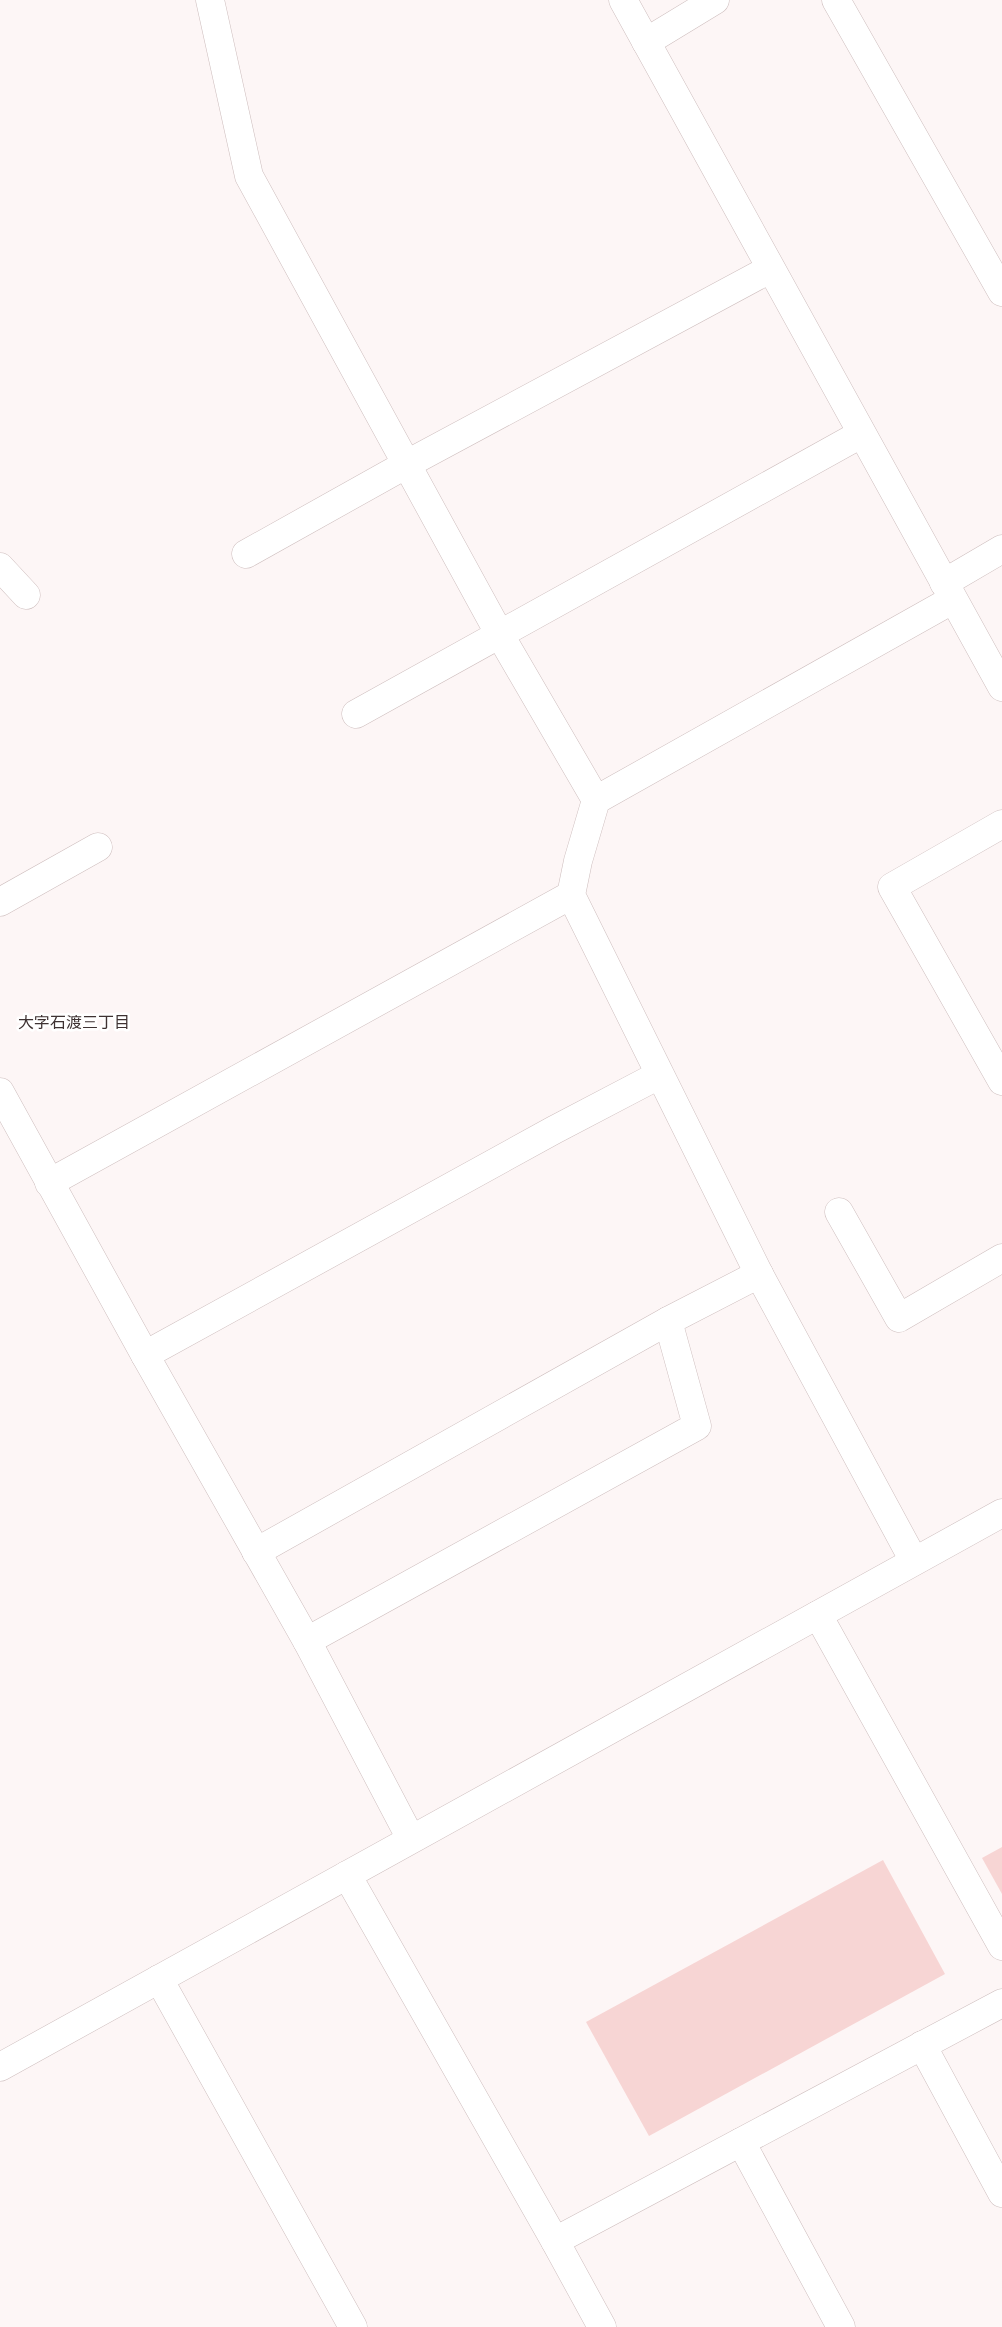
<svg xmlns="http://www.w3.org/2000/svg" width="1002" height="2327" viewBox="0 0 1002 2327" font-family="'IBM Plex Sans','Noto Sans JP',sans-serif">
  <style>
    .building { fill: #f7d5d4 }
    .lines { fill: none; stroke-linecap: round; stroke-linejoin: round }
    .minor-casing { stroke: #cebebe; stroke-width: 29 }
    .minor { stroke: #fff; stroke-width: 28 }
    .labels { text-anchor: middle; dominant-baseline: central; stroke-width: 5; stroke-linejoin: round; paint-order: stroke }
    .neighbourhood-label { font-size: 16px; fill: #3e3232; stroke: #fff }
  </style>
  <rect width="100%" height="100%" fill="#fdf6f6"/>
  <g class="building">
    <path d="M 1002,1847 L 1002,1894 L 982,1858 Z"/>
    <path d="M 883,1860 L 945,1974 L 649,2136 L 586,2022 Z"/>
  </g>
  <g class="lines">
    <defs>
      <g id="minor">
        <path d="M 210,0 L 249,176 L 500,635 L 596,800"/>
        <path d="M 623,0 L 1002,687"/>
        <path d="M 836,0 L 1002,292"/>
        <path d="M 646,42 L 715,0"/>
        <path d="M 246,554 L 407,464 L 770,269"/>
        <path d="M 0,567 L 26,595"/>
        <path d="M 944,583 L 1002,549"/>
        <path d="M 356,714 L 861,434"/>
        <path d="M 1002,824 L 892,887 L 1002,1081"/>
        <path d="M 0,902 L 98,847"/>
        <path d="M 0,1092 L 145,1355 L 307,1641 L 411,1839"/>
        <path d="M 49,1183 L 571,895"/>
        <path d="M 839,1212 L 899,1318 L 1002,1258"/>
        <path d="M 145,1355 L 554,1130 L 659,1075"/>
        <path d="M 256,1552 L 668,1321 L 759,1274"/>
        <path d="M 914,1561 L 759,1274 L 571,895 L 578,861 L 596,800 L 952,600"/>
        <path d="M 818,1615 L 1002,1946"/>
        <path d="M 307,1641 L 697,1426 L 668,1321"/>
        <path d="M 347,1875 L 555,2241 L 602,2327"/>
        <path d="M 159,1979 L 353,2327"/>
        <path d="M 922,2045 L 1002,2193"/>
        <path d="M 0,2067 L 1002,1513"/>
        <path d="M 741,2142 L 841,2327"/>
        <path d="M 555,2241 L 1002,2003"/>
      </g>
    </defs>
    <use href="#minor" class="minor-casing"/>
    <use href="#minor" class="minor"/>
  </g>
  <g class="labels">
    <g class="neighbourhood-label">
      <text x="74" y="1022">大字石渡三丁目</text>
    </g>
  </g>
</svg>
